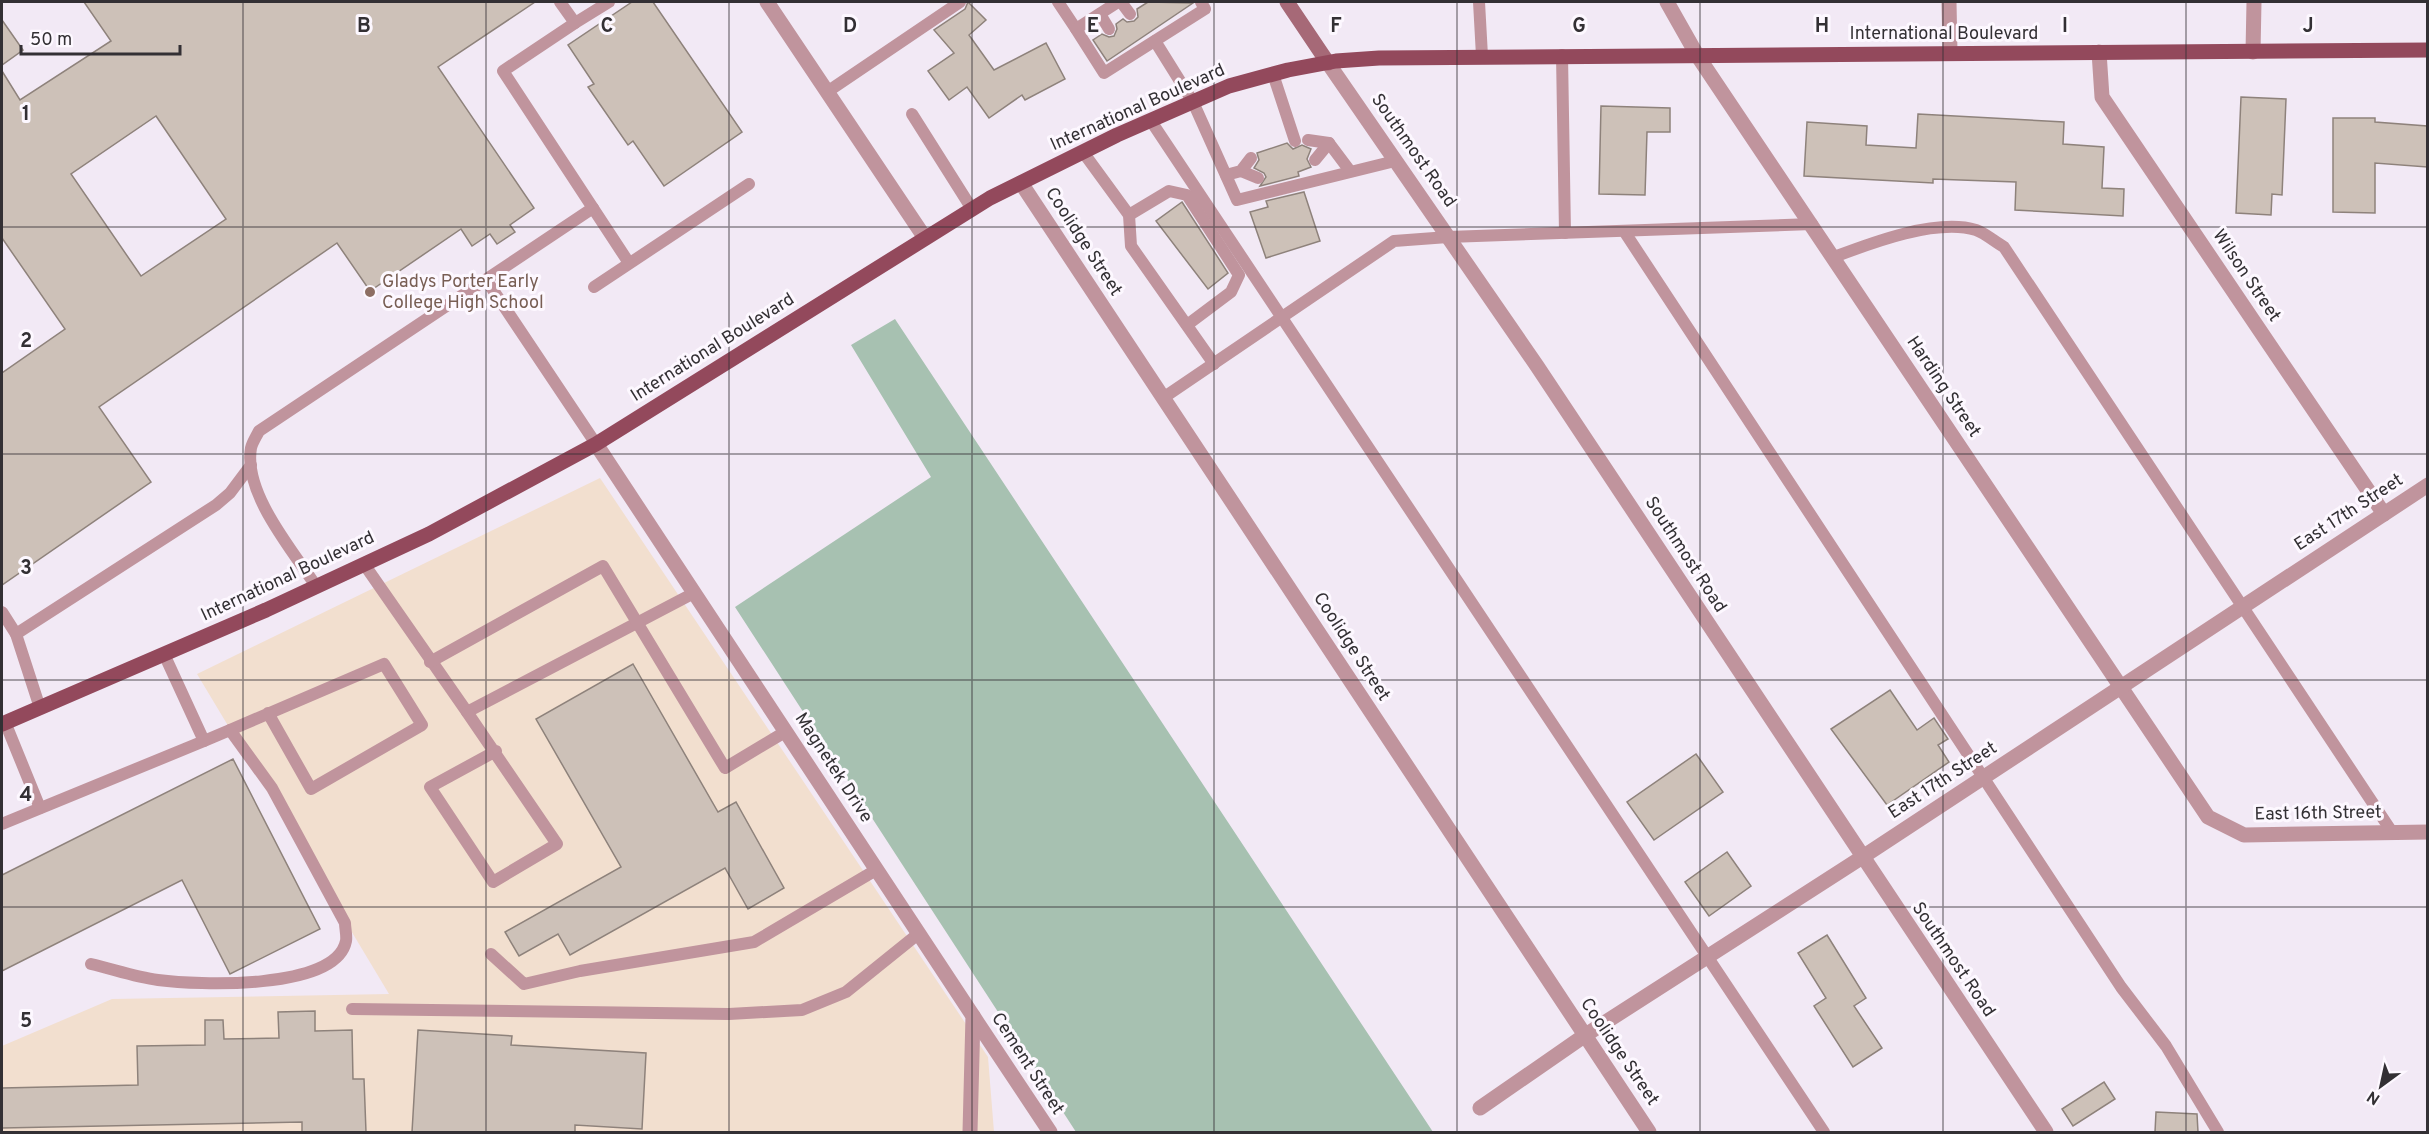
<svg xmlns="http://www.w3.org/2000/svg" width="2429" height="1134" viewBox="0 0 2429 1134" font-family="Overpass,sans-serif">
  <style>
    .industrial { fill: #f2dfcf }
    .green { fill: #a7c1b1 }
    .building { fill: #cdc1b8; stroke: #8e827b; stroke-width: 1.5; fill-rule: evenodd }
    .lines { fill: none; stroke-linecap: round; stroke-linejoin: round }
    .service { stroke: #c0949d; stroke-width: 12 }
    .minor { stroke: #c0949d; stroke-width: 15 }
    .tertiary { stroke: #c0949d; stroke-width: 15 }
    .secondary { stroke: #a66977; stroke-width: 15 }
    .primary { stroke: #93495c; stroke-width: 15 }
    .grid { fill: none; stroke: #333034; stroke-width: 1.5; stroke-opacity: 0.55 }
    .education-dot { fill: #8d6e63; stroke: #fdf8ff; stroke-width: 2 }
    .labels { text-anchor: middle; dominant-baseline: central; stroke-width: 6; stroke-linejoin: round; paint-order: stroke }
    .street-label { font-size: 18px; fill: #333034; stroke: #fdf8ff }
    .education-label { font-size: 18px; fill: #785e54; stroke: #fdf8ff; text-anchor: start }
    .grid-label { font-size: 20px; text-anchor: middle; font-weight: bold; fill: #333034; stroke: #fdf8ff; stroke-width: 6; stroke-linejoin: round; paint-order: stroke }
  </style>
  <rect width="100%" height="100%" fill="#f2e9f5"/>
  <path class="industrial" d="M 600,478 L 988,1057 L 994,1132 L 2,1132 L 2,1046 L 112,999 L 389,994 L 197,674 Z"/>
  <path class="green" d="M 895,319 L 1433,1132 L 1076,1132 L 735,607 L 931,477 L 851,345 Z"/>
  <g class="building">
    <path d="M 84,2 L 535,2 L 438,67 L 534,208 L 510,225 L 515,232 L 497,244 L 490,234 L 472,246 L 461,229 L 370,291 L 337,243 L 99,407 L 151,482 L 2,585 L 2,373 L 65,329 L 2,238 L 2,71 L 20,100 L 111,41 ZM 156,116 L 226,219 L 141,276 L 71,174 Z"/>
    <path d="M 632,2 L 653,2 L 742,132 L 664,186 L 633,141 L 628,145 L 588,87 L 594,84 L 568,45 Z"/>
    <path d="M 968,2 L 986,20 L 969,35 L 994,70 L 1046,43 L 1065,79 L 1025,100 L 1022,95 L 989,118 L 967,87 L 949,100 L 928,71 L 954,53 L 934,30 L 965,9 Z"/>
    <path d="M 1148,2 L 1193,3 L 1107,61 L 1093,40 L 1102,34 L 1109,37 L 1114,36 L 1117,29 L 1116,24 L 1123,19 L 1127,22 L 1134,21 L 1138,17 L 1137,9 Z"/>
    <path d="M 2,20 L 23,50 L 2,65 Z"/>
    <path d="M 2241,97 L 2286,99 L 2282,195 L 2272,194 L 2271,215 L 2236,213 Z"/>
    <path d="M 1601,106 L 1670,108 L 1670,132 L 1647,132 L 1645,195 L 1599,194 Z"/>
    <path d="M 1918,114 L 2064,122 L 2063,144 L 2104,147 L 2102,188 L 2124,189 L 2123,216 L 2015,210 L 2016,182 L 1933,179 L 1933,183 L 1804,176 L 1807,122 L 1867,126 L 1866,145 L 1916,148 Z"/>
    <path d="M 2333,118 L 2375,118 L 2375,122 L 2427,126 L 2427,167 L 2375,163 L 2375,213 L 2333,212 Z"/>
    <path d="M 1287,143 L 1293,149 L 1302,145 L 1311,149 L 1307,159 L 1311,167 L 1298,172 L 1299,176 L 1260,186 L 1266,177 L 1264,173 L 1254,168 L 1259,160 L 1257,153 Z"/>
    <path d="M 1304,192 L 1320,241 L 1266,258 L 1250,212 L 1268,207 L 1266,201 Z"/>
    <path d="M 1182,202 L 1228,273 L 1208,289 L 1156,221 Z"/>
    <path d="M 633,664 L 718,812 L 736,802 L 784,888 L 748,909 L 725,868 L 570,955 L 558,934 L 519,956 L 505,932 L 621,867 L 536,719 Z"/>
    <path d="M 1890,690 L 1917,730 L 1934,718 L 1948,739 L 1938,745 L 1949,762 L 1887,805 L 1831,729 Z"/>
    <path d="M 1696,754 L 1723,792 L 1654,840 L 1627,802 Z"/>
    <path d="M 233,759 L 320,929 L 230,974 L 182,880 L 2,971 L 2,875 Z"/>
    <path d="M 1727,852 L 1751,886 L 1709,916 L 1685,882 Z"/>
    <path d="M 1827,935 L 1866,998 L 1854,1006 L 1882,1048 L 1853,1067 L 1814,1006 L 1826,998 L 1798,953 Z"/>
    <path d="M 315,1011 L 315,1031 L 352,1030 L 353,1079 L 364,1079 L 366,1132 L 302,1132 L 302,1122 L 2,1128 L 2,1088 L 138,1085 L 137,1046 L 205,1045 L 205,1020 L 223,1020 L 224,1039 L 279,1038 L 278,1012 Z"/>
    <path d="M 418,1030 L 512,1036 L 511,1045 L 646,1053 L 642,1129 L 575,1125 L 575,1132 L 412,1132 Z"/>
    <path d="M 2104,1082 L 2115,1099 L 2073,1126 L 2062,1109 Z"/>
    <path d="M 2156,1112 L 2197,1114 L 2198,1132 L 2155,1132 Z"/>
  </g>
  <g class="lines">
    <g class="service">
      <path d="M 560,2 L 575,23 L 503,71 L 629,263"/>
      <path d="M 1058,2 L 1076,29"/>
      <path d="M 1118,2 L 1076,29 L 1104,73 L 1205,9 L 1201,2"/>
      <path d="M 1121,2 L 1130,14"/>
      <path d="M 1479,2 L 1482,56"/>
      <path d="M 1100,14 L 1109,29"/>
      <path d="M 575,23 L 609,2"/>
      <path d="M 1155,41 L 1193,102 L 1237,200 L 1395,161"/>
      <path d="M 1562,55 L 1565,233"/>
      <path d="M 1273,74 L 1295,141"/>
      <path d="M 827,92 L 960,2"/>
      <path d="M 912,114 L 972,209"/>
      <path d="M 1151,121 L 1824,1132"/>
      <path d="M 1308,140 L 1329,143 L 1350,171"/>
      <path d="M 1083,152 L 1129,215 L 1131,246 L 1214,364"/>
      <path d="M 1315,160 L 1329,143"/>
      <path d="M 1241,171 L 1258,178"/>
      <path d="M 1226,175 L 1241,171 L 1251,158"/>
      <path d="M 1129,215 L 1169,191 L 1187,195 L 1239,275 L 1231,292 L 1187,325"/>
      <path d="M 1624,231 L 2121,987 L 2166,1046 L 2218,1132"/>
      <path d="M 1834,257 C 1871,243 1936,218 1976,230 C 1985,233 1995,242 2004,247 L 2392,832"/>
      <path d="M 487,281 L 596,444"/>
      <path d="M 594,287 L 749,184"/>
      <path d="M 1163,398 L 1394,241 L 1448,237 L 1812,224"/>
      <path d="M 364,564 L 467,712 L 694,593"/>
      <path d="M 316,586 C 293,551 243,493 251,448 C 252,443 256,437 259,431 L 593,208"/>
      <path d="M 2,612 L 16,634 L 40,708"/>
      <path d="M 16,634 L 216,505 L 230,493 L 251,465"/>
      <path d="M 430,662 L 603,566 L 725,768 L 785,732"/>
      <path d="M 467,712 L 557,844 L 493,882 L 430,787 L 496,751"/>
      <path d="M 5,722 L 40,808"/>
      <path d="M 204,741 L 230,730 L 384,664 L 422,725 L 311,789 L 268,713"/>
      <path d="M 2,824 L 204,741 L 164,654"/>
      <path d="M 491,954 L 524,984 L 580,971 L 754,942 L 876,870"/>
      <path d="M 91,964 C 113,969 135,977 158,980 C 196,985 336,991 346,941 C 347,936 345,928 345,923 L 272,788 L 230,730"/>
      <path d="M 352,1009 L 729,1014 L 802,1010 L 846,992 L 918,934"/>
    </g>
    <g class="minor">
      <path d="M 767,2 L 925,238"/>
      <path d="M 1667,2 L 1697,55 L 2208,817 L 2244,835 L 2428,832"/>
      <path d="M 1949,2 L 1950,53"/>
      <path d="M 2099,52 L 2102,97 L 2384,514"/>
      <path d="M 2253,52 L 2254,2"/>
      <path d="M 1021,183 L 1649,1132"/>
      <path d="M 973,1016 L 1050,1132"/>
      <path d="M 1480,1108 L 1584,1036 L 1861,858 L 2428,485"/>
    </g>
    <g class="tertiary">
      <path d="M 1328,63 L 1537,366 L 2046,1132"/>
      <path d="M 596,444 L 973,1016 L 970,1132"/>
    </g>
    <path class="secondary" d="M 1287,2 L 1328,63"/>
    <path class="primary" d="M 2,724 L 266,610 L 429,534 L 596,444 L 990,198 L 1117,135 L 1229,86 L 1288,70 L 1336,61 L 1379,58 L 2428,50"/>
  </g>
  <path class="grid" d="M 243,2 L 243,1132M 486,2 L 486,1132M 729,2 L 729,1132M 972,2 L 972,1132M 1214,2 L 1214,1132M 1457,2 L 1457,1132M 1700,2 L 1700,1132M 1943,2 L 1943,1132M 2186,2 L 2186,1132M 2,227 L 2428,227M 2,454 L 2428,454M 2,680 L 2428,680M 2,907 L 2428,907"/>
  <circle class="education-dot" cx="370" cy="292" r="6"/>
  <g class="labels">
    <g class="street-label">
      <text x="1944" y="34">International Boulevard</text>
      <text transform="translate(1138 108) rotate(-24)">International Boulevard</text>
      <text transform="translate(1413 151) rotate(55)">Southmost Road</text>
      <text transform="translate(1083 242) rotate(57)">Coolidge Street</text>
      <text transform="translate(2246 276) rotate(56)">Wilson Street</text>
      <text transform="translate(713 348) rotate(-32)">International Boulevard</text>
      <text transform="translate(1943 387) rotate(56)">Harding Street</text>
      <text transform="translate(2349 513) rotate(-33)">East 17th Street</text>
      <text transform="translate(1685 555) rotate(57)">Southmost Road</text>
      <text transform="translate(288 577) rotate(-25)">International Boulevard</text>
      <text transform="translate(1351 647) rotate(57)">Coolidge Street</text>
      <text transform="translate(833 768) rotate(57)">Magnetek Drive</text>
      <text transform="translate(1943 781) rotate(-33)">East 17th Street</text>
      <text transform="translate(2318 814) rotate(-1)">East 16th Street</text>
      <text transform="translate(1953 960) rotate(56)">Southmost Road</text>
      <text transform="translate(1619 1052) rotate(56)">Coolidge Street</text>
      <text transform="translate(1027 1064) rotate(57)">Cement Street</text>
    </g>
    <g class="education-label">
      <text x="382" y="282">Gladys Porter Early<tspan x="382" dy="21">College High School</tspan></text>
    </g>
  </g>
  <g class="grid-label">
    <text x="364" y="32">B</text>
    <text x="607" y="32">C</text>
    <text x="850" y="32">D</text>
    <text x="1093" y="32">E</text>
    <text x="1336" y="32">F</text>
    <text x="1579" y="32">G</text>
    <text x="1822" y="32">H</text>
    <text x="2065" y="32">I</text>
    <text x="2308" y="32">J</text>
    <text x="26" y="120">1</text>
    <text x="26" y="347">2</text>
    <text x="26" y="574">3</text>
    <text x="26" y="801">4</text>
    <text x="26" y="1027">5</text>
  </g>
  <rect width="2429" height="1134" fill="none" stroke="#333034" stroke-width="6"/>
  <g transform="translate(2381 1086) rotate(213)" stroke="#fdf8ff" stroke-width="4.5" paint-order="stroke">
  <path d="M0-4.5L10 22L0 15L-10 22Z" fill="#333034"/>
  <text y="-9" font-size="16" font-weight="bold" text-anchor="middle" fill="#333034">N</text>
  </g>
  <path d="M21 45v9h159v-9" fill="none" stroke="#333034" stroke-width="3"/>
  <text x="30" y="45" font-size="18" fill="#333034" stroke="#fdf8ff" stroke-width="4.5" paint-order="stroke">50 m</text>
</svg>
